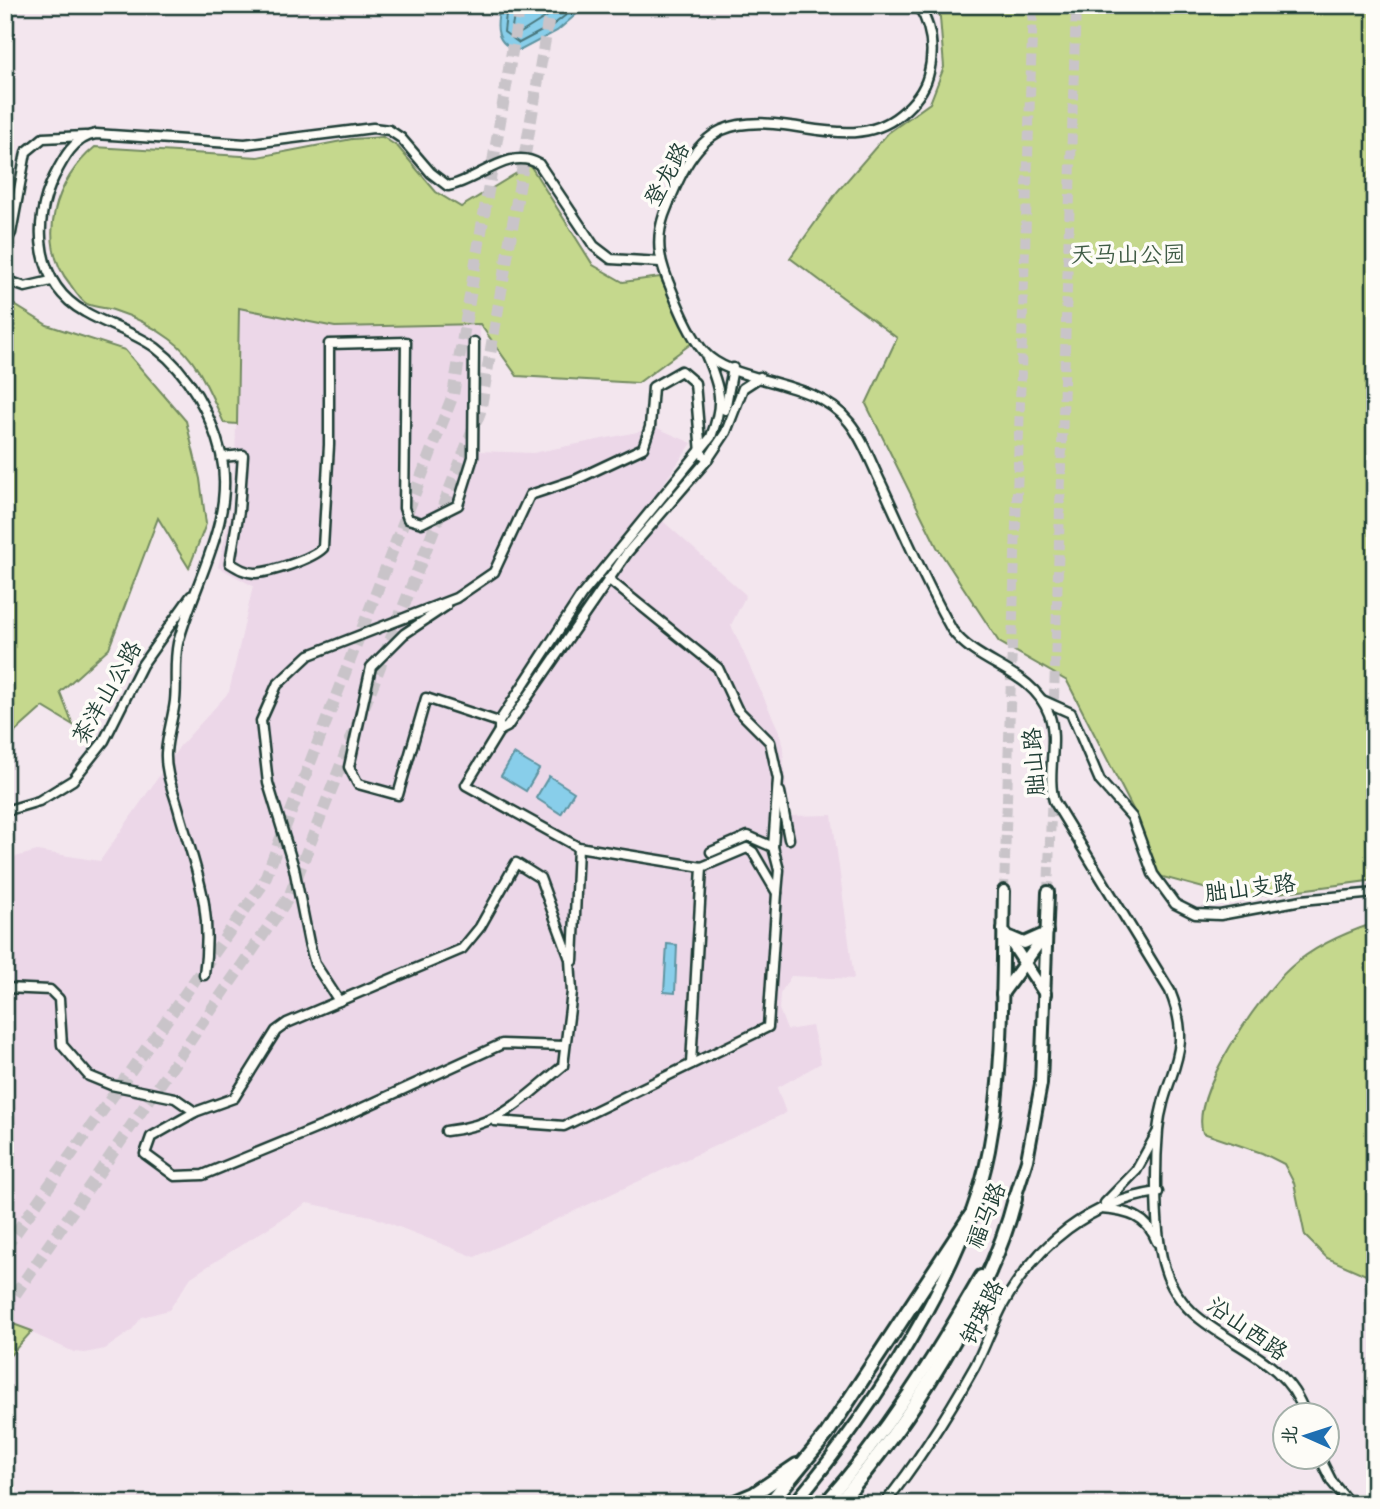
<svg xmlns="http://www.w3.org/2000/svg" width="1380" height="1509" viewBox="0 0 1380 1509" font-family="Delius,'LXGW WenKai TC',sans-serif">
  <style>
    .built { fill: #ecd7e8 }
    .green { fill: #c5d88d; stroke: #728a60; stroke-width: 2 }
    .water { fill: #88ceea; stroke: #5e94a1; stroke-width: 2 }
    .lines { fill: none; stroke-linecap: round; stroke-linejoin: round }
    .shore { stroke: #49777d; stroke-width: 2 }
    .major-tunnel { stroke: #c9c4c9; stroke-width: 10; stroke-dasharray: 10 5; stroke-linecap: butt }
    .highway-tunnel { stroke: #c9c4c9; stroke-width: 12; stroke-dasharray: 12 6; stroke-linecap: butt }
    .minor-casing { stroke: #1f3d34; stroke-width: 13 }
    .major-casing { stroke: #1f3d34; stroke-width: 16 }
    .highway-casing { stroke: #1f3d34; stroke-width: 18 }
    .minor { stroke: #fdfcf7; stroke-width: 8 }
    .major { stroke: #fdfcf7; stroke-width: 10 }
    .highway { stroke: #fdfcf7; stroke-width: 12 }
    .labels { text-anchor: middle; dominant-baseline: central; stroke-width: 7; stroke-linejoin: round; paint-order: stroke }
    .street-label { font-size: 23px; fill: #1f3d34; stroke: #fdfcf7 }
    .park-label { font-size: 23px; fill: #405c46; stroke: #fdfcf7 }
  </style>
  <rect width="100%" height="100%" fill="#f3e6ee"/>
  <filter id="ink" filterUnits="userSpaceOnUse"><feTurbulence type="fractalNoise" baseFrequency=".0143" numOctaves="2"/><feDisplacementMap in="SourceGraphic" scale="14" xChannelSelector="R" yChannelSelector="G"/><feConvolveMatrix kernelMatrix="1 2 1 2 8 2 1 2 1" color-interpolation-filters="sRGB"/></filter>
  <g filter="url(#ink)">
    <path class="built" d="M 239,308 L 335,327 L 480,324 L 480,451 L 533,453 L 657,428 L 692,443 L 647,507 L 746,595 L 731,625 L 782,738 L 788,816 L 832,815 L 854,979 L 791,976 L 780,994 L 779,1009 L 787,1030 L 812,1026 L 821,1063 L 777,1088 L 786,1113 L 475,1257 L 371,1216 L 307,1203 L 191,1277 L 169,1310 L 142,1317 L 131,1331 L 105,1349 L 85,1353 L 74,1352 L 5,1321 L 5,860 L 37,851 L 100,861 L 180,746 L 229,692 L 253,586 L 218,567 L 234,502 Z"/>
    <g class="green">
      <path d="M 939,5 L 1375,5 L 1375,880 L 1240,898 L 1159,876 L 1137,817 L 1067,681 L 999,642 L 937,547 L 866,404 L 897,338 L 790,258 L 837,192 L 888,133 L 930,103 L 944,67 Z"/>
      <path d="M 383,137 L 398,147 L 436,192 L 461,207 L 530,165 L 593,265 L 623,282 L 660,277 L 692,343 L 638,383 L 517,376 L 480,324 L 335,327 L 239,308 L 237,424 L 224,423 C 210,393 198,359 170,339 C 154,327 132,316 113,310 C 105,308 94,307 87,304 C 80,300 74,290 70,284 C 35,241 56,179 95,147 L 258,157 L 352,139 Z"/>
      <path d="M 5,299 L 47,325 L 125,350 L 186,421 L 200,479 L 206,524 L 189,568 L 158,518 L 109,648 L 60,692 L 73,725 L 43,707 L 5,741 Z"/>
      <path d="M 1375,923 L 1375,1279 L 1327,1258 L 1305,1236 L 1294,1183 L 1284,1164 L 1262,1153 L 1203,1133 C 1189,1095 1261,994 1290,968 C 1314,946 1344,933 1375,923 Z"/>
      <path d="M 5,1321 L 32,1331 L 5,1361 Z"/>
    </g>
    <g class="water">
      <path d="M 501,5 L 587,5 L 557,31 L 521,50 C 494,47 495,25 501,5 Z"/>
      <path d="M 514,754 L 539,769 L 526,791 L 501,776 Z"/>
      <path d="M 549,776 L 574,792 L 561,814 L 536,798 Z"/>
      <path d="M 667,944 L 677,945 L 675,993 L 664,992 Z"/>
    </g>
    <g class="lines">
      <g class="shore">
        <path d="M 507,5 L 504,32 L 519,43 L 553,25 L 579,5"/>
        <path d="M 516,5 L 512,27 L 519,34 L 565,5"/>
      </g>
      <g class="major-tunnel">
        <path d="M 1053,729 L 1076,5"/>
        <path d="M 1004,891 L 1033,5"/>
        <path d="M 1048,892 L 1052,790"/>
      </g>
      <g class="highway-tunnel">
        <path d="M 364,707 L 480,412 L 551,5"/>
        <path d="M 5,1248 L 263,884 L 453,395 L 520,5"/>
        <path d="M 5,1309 L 289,897 L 357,724"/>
      </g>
      <defs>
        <g id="minor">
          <path d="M 918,5 C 932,27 935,51 928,76 C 924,91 913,104 901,114 C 848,158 780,106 722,130 C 691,144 675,186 664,215 C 654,244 661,265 672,291 C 680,311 690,335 704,352 C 733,385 814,377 849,422 C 863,439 871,463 881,483 C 904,532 925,583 952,630 C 978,666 1032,669 1049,714 C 1059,741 1046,773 1054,801 L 1170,991 C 1196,1056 1164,1071 1158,1130 C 1155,1165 1154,1236 1165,1269 C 1188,1344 1280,1340 1305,1414"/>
          <path d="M 5,244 L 11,233 L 26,152 L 43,138 L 85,136"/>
          <path d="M 5,280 L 25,287 L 51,281"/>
          <path d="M 706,355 C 721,390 724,402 711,437 L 581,596 L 499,722 L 499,731 L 507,727 L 627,553 L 708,459 L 726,432 L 743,388 L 760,377"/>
          <path d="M 725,410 L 733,368"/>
          <path d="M 222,457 L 243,455 L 239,511 L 230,563 C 238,568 246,573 256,573 C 272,572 312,559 323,548 L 329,445 L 329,344 L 406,342 L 404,508 L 408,519 L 422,523 L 458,505 L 473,457 L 474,342"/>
          <path d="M 608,579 L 718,668 L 737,709 L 770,742 L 778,779 L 773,847"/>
          <path d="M 446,606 L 404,634 L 371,667 L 349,767 L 358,784 L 398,795 L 426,698 L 499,722"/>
          <path d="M 1042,700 L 1071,713 L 1100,781 L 1132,817 L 1153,874 L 1175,904 L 1195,914 L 1220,915 L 1302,900 L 1375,893"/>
          <path d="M 780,792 L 789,839"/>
          <path d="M 5,811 L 39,801 L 73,780 L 104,741 L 142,665 L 191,596"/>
          <path d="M 711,852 L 748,836 L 773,847 L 779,870 L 777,893"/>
          <path d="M 573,961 L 578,847"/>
          <path d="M 204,975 C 213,909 198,876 180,815 C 175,794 165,775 166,753 C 167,736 173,718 175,701 C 177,682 174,662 178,643 C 194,582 236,519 221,454 C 211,414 189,373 156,348 C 134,332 107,325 85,312 C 36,285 31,223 54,177 C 63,159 74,137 96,134 L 245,144 L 373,128 L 389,130 L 401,138 L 431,173 L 448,186 C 478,181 509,146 539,164 L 594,246 L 611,259 L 660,262"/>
          <path d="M 5,988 L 50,990 L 59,999 L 62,1045 L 89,1076 L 111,1085 L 175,1098 L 195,1112"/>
          <path d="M 339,1001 L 287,1023 L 276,1031 L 234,1098 L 195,1112 L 151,1137 L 145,1154 L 175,1176 L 203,1175 L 332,1122 L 502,1044 L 564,1046"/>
          <path d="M 691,1064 L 702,867"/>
          <path d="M 495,1121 L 564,1126 L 768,1027 L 777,893 L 753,852 L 747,848 L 702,867 L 578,847 L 466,785 L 499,731"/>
          <path d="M 446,1131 C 502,1125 521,1100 563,1066 L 572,992 L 570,959 L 540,878 L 516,863 L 480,927 L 462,949 L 339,1001 L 315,964 L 309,943 L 294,868 L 268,783 L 261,721 L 277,685 L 309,655 L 456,598 L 494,572 L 530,495 L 575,480 L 643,448 L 650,427 L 653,387 L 681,371 L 695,383 L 701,453 L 708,459"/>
          <path d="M 1105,1203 L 1136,1171 L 1157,1133"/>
          <path d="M 1101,1209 C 1128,1211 1147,1216 1157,1242"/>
          <path d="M 1319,1456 L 1332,1482 L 1350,1504"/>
          <path d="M 884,1504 C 919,1461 948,1414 975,1366 C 986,1345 993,1323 1004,1303 C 1038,1243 1089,1202 1158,1192"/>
        </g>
        <g id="major">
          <path d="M 1003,930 L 1045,994"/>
          <path d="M 1010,937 L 1024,943 L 1042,935"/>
          <path d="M 1002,994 L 1047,932"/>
          <path d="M 1013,1204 L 1027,1160 L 1041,1084 L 1048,892"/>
          <path d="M 794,1504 C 872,1411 966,1269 989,1150 C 1005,1065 1002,976 1004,891"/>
          <path d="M 824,1504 C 886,1434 935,1356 981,1276"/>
        </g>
        <g id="highway">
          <path d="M 730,1504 L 754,1494 L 797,1465"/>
          <path d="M 769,1504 L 826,1435 L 971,1215"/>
          <path d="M 838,1504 C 906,1427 990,1298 1015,1199"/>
        </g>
      </defs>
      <use href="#minor" class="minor-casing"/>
      <use href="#major" class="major-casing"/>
      <use href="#highway" class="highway-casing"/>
      <use href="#minor" class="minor"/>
      <use href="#major" class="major"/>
      <use href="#highway" class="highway"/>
    </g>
  </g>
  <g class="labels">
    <g class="street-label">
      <text transform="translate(666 174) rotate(-62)">登龙路</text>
      <text transform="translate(106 692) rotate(-60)">茶洋山公路</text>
      <text transform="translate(1033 762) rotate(-94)">胐山路</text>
      <text transform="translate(1250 887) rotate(-7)">胐山支路</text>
      <text transform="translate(985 1215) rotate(-68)">福马路</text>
      <text transform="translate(981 1312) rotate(-63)">钟瑛路</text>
      <text transform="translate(1248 1328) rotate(35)">沿山西路</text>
    </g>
    <g class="park-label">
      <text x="1128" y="253">天马山公园</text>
    </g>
  </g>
  <rect width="1380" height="1509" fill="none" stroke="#fdfcf7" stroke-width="28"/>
  <rect x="14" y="14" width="1352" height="1481" fill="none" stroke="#1f3d34" stroke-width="2.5" filter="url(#ink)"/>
  <g transform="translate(1306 1436) rotate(273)"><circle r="33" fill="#fdfcf7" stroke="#a4b0a9" stroke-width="2"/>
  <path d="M0-5L12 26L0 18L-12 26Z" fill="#1f6fb2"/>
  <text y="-10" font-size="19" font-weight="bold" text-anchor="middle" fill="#1f3d34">北</text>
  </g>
</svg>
